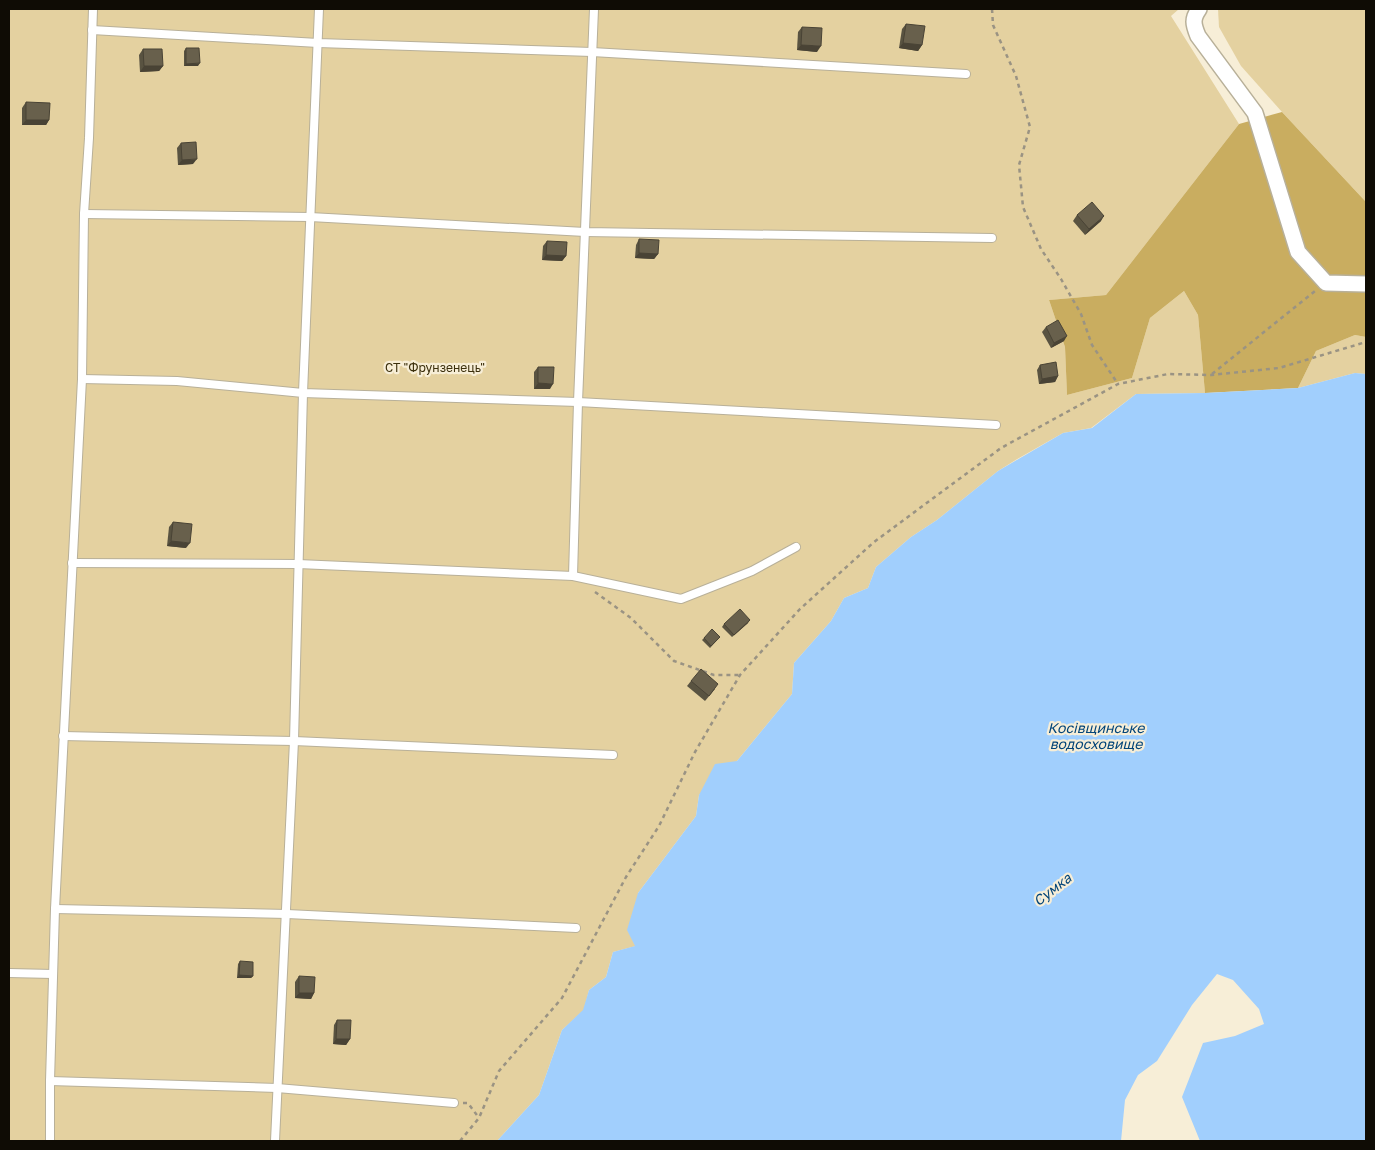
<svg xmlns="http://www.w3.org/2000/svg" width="1375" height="1150" viewBox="0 0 1375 1150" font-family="'Golos Text',sans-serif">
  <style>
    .green { fill: #e4d1a0 }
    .forest { fill: #c9ad60 }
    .water { fill: #a1cffd }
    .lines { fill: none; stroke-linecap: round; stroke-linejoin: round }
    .lane-casing { stroke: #b8b099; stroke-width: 10 }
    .street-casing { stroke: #b8b099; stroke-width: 18 }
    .path { stroke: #9a9383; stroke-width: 2.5; stroke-dasharray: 4 4; stroke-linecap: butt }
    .lane { stroke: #fff; stroke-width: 8 }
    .street { stroke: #fff; stroke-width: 15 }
    .wall { fill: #595341 }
    .shaded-wall { fill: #494335 }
    .building { fill: #68604c; stroke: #494335 }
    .labels { text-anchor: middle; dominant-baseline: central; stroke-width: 4.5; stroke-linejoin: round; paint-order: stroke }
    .park-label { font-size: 12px; fill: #3b2f0c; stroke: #f7eed7 }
    .water-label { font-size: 14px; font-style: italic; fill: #024478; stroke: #f7eed7 }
  </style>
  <rect width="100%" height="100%" fill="#f7eed7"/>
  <g class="green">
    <path d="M 9,9 L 1179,9 L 1171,16 L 1239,124 L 1106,295 L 1049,300 L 1065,347 L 1067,395 L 1132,378 L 1150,318 L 1184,291 L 1198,315 L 1205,393 L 1136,394 L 1091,428 L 1063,433 L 1019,458 L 998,471 L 937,520 L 911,537 L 876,567 L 868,588 L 844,598 L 831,621 L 794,663 L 792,694 L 737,761 L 699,795 L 696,816 L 638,893 L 636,946 L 613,952 L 606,977 L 589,990 L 584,1010 L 562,1030 L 539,1095 L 497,1141 L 9,1141 Z"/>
    <path d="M 1218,9 L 1366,9 L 1366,202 L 1282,112 L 1241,66 L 1219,27 Z"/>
    <path d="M 1355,335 L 1366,337 L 1366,374 L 1355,373 L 1298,388 L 1316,351 Z"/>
  </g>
  <path class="forest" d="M 1282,112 L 1366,202 L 1366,337 L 1355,335 L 1316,351 L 1298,388 L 1205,393 L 1198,315 L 1184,291 L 1150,318 L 1132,378 L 1067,395 L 1065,347 L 1049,300 L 1106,295 L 1239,124 Z"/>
  <path class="water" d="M 1355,373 L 1366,374 L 1366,1141 L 1200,1141 L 1182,1097 L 1203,1043 L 1235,1036 L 1264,1024 L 1259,1009 L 1233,980 L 1217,974 L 1192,1005 L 1157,1061 L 1138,1075 L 1125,1100 L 1121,1141 L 497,1141 L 539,1095 L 562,1030 L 583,1010 L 589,990 L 606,977 L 613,952 L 635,946 L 627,930 L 638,893 L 696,816 L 699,795 L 715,764 L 737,761 L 792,694 L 794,663 L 831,621 L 844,598 L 868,588 L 876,567 L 911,537 L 937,520 L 998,471 L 1063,433 L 1092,428 L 1136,394 L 1205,393 L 1298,388 Z"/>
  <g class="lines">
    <defs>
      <g id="lane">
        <path d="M 319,9 L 303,393 L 578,402 L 996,425"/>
        <path d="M 92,30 L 318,43 L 592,52 L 966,74"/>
        <path d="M 84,214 L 310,217 L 585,232 L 992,238"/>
        <path d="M 82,379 L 177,381 L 303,393 L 294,741 L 275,1141"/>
        <path d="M 72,563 L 298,564 L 573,576 L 681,599 L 752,571 L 796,547"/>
        <path d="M 573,576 L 578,402 L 594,9"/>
        <path d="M 63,736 L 294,741 L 613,755"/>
        <path d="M 55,909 L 287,914 L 576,928"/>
        <path d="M 9,973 L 53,974"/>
        <path d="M 50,1081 L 277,1088 L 454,1103"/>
        <path d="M 50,1141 L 50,1081 L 55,909 L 82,379 L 84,214 L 89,138 L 93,9"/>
      </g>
      <path id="street" d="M 1199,9 C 1192,19 1193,24 1198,36 L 1255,113 L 1298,252 L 1326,283 L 1366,284"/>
    </defs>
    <use href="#lane" class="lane-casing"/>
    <use href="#street" class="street-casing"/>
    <g class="path">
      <path d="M 992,9 L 993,25 L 1016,76 L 1030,127 L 1019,165 L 1023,207 L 1041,249 L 1061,279 L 1081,314 L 1092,345 L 1118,384"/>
      <path d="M 1212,374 L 1315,291"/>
      <path d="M 595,592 L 631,618 L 674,661 L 714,675 L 740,675"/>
      <path d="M 463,1103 L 468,1103 L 479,1118"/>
      <path d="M 460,1141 L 479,1118 L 499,1071 L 562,998 L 626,877 L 659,826 L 695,752 L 740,675 L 800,609 L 874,542 L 1001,448 L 1118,384 L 1168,374 L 1211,375 L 1279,368 L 1366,342"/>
    </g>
    <use href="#lane" class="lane"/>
    <use href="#street" class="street"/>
  </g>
  <g class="wall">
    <path d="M 906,24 L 922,45 L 918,51 L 899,48 L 902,29 Z"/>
    <path d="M 802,27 L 817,52 L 797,50 L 798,32 Z"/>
    <path d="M 186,48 L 198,66 L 184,66 L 184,51 Z"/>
    <path d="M 143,49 L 163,66 L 159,71 L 140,72 L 139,55 Z"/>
    <path d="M 26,102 L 49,120 L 46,125 L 22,125 L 22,108 Z"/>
    <path d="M 181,143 L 193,164 L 178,165 L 177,148 Z"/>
    <path d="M 1077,215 L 1101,221 L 1085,235 L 1073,221 Z"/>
    <path d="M 639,239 L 658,254 L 654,259 L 635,258 L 636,245 Z"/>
    <path d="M 547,241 L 566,256 L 562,261 L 542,260 L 543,246 Z"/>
    <path d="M 1046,327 L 1064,341 L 1051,348 L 1042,332 Z"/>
    <path d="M 1040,365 L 1058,376 L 1055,382 L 1039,384 L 1037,370 Z"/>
    <path d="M 538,367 L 550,389 L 534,389 L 534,372 Z"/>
    <path d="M 173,522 L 186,548 L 167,546 L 169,527 Z"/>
    <path d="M 748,623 L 732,637 L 722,627 L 724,624 Z"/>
    <path d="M 720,637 L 710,648 L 702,640 L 704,638 Z"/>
    <path d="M 691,681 L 715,689 L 705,701 L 687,686 Z"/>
    <path d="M 240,961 L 253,976 L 251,978 L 237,978 L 238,964 Z"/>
    <path d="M 299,976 L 314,993 L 311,999 L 295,998 L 295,982 Z"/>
    <path d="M 337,1020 L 350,1039 L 346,1045 L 333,1044 L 334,1025 Z"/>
  </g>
  <g class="shaded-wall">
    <path d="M 903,43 L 922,45 L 918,51 L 899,48 Z"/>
    <path d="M 801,45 L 821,46 L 817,52 L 797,50 Z"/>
    <path d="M 200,63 L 198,66 L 184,66 L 186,64 Z"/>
    <path d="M 144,66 L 163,66 L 159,71 L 140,72 Z"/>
    <path d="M 26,120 L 49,120 L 46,125 L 22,125 Z"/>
    <path d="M 197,159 L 193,164 L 178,165 L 182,160 Z"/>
    <path d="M 1104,216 L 1101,221 L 1085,235 L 1089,229 Z"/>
    <path d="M 639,253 L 658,254 L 654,259 L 635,258 Z"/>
    <path d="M 546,255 L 566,256 L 562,261 L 542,260 Z"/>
    <path d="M 1067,336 L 1064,341 L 1051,348 L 1054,343 Z"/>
    <path d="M 1058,376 L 1055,382 L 1039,384 L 1042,379 Z"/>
    <path d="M 538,383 L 553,384 L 550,389 L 534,389 Z"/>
    <path d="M 171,541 L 190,543 L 186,548 L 167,546 Z"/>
    <path d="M 750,620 L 748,623 L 732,637 L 734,635 Z"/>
    <path d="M 239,975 L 253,976 L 251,978 L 237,978 Z"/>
    <path d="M 299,993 L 314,993 L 311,999 L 295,998 Z"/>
    <path d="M 336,1039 L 350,1039 L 346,1045 L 333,1044 Z"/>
  </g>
  <g class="building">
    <path d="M 906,24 L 925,26 L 922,45 L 903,43 Z"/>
    <path d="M 802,27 L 822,28 L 821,46 L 801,45 Z"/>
    <path d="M 186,48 L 199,48 L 200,63 L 186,64 Z"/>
    <path d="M 143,49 L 162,49 L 163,66 L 144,66 Z"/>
    <path d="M 26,102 L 50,103 L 49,120 L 26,120 Z"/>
    <path d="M 196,142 L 197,159 L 182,160 L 181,143 Z"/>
    <path d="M 1092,202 L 1104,216 L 1089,229 L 1077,215 Z"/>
    <path d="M 639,239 L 659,240 L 658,254 L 639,253 Z"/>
    <path d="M 547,241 L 567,242 L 566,256 L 546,255 Z"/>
    <path d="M 1058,320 L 1067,336 L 1054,343 L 1046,327 Z"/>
    <path d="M 1056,362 L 1058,376 L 1042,379 L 1040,365 Z"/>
    <path d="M 538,367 L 554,367 L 553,384 L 538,383 Z"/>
    <path d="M 173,522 L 192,524 L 190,543 L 171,541 Z"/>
    <path d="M 740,609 L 750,620 L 734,635 L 724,624 Z"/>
    <path d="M 712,629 L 720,637 L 711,646 L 704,638 Z"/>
    <path d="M 701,669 L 718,684 L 709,696 L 691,681 Z"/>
    <path d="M 240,961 L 253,962 L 253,976 L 239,975 Z"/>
    <path d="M 299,976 L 315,977 L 314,993 L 299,993 Z"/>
    <path d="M 337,1020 L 351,1020 L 350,1039 L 336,1039 Z"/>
  </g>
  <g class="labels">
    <g class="park-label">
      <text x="435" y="367">СТ "Фрунзенець"</text>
    </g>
    <g class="water-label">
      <text x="1096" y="727">Косівщинське<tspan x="1096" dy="16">водосховище</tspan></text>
      <text transform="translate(1052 889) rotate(-38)">Сумка</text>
    </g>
  </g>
  <rect width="1375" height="1150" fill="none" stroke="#0f0c05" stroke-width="20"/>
</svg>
